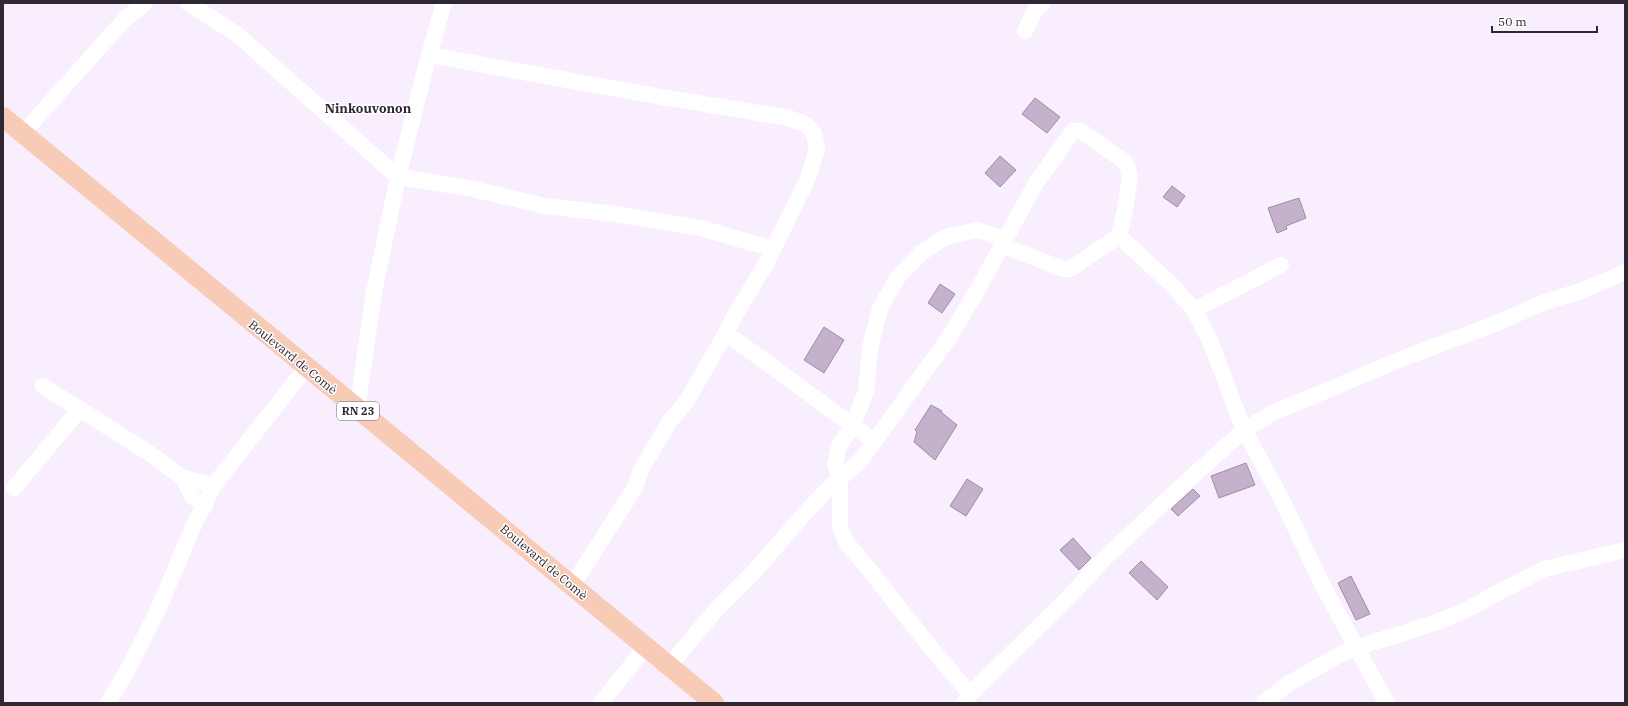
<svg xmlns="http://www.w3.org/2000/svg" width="1628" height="706" viewBox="0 0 1628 706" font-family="'IBM Plex Serif',serif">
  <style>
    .building { fill: #c4b1cb; stroke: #9f8da6 }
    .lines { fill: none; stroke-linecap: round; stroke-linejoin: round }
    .minor { stroke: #fff; stroke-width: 16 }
    .major { stroke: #f7cbb5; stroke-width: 20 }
    .labels { text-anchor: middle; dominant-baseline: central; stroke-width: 3; stroke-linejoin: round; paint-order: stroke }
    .shield { fill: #fff; stroke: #6d6870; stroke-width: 1 }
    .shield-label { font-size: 11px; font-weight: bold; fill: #2f2832 }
    .street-label { font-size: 12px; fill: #2f2832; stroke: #fff }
    .neighbourhood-label { font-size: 13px; font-weight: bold; fill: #2f2832; stroke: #fff }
  </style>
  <rect width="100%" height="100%" fill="#f9eefe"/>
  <g class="building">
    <path d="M 1035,98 L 1060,117 L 1047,133 L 1022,114 Z"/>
    <path d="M 1000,156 L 1016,170 L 1000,187 L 985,173 Z"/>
    <path d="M 1172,186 L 1185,196 L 1177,207 L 1163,197 Z"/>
    <path d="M 1299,198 L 1306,218 L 1286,226 L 1287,229 L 1277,233 L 1268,208 Z"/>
    <path d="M 940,284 L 955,294 L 942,313 L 928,303 Z"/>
    <path d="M 824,327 L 844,340 L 824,373 L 804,360 Z"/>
    <path d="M 931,405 L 942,411 L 941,412 L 957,425 L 935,460 L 914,442 L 917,432 L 915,430 Z"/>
    <path d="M 1246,463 L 1255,485 L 1219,498 L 1211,476 Z"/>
    <path d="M 967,479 L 983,489 L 966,516 L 950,506 Z"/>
    <path d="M 1193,489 L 1200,496 L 1178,516 L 1171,509 Z"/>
    <path d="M 1073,538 L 1091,558 L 1079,570 L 1060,550 Z"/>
    <path d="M 1141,561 L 1168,587 L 1157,600 L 1129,573 Z"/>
    <path d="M 1351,576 L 1370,614 L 1356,620 L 1338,583 Z"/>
  </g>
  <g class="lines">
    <g class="minor">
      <path d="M 188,3 L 238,35 L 398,177 L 468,188 L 545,206 L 615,214 L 701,228 L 773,249"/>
      <path d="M 1025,31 L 1036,9 L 1043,3"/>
      <path d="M 429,55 L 650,95 L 789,118 L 805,124 L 814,133 L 817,149 L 808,178 L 766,264 L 735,315 L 726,333 L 686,402 L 670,421 L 652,451 L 642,468 L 634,489 L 572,586"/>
      <path d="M 23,133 L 125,19 L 145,3"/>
      <path d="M 1119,236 L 1171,284 L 1194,310 L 1210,341 L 1244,430 L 1280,496 L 1325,590 L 1387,703"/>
      <path d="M 1194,310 L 1281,265"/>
      <path d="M 726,333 L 874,441"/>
      <path d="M 43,386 L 152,455 L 183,478 L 192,496 L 205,506"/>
      <path d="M 357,410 L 374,292 L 398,177 L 427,62 L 444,3"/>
      <path d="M 183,478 L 214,485 L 306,368"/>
      <path d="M 14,488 L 80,409"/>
      <path d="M 669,666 L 715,611 L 754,572 L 806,512 L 826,491 L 861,460 L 948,339 L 977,291 L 1036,183 L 1073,131 L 1081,131 L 1124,161 L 1128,169 L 1130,177 L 1125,210 L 1119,236 L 1070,269 L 1063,269 L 1002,245"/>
      <path d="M 970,694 L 931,648 L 867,567 L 846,542 L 840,526 L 840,480 L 835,464 L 839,446 L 853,425 L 866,391 L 870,348 L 880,308 L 898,277 L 921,253 L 946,237 L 977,230 L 1005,239"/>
      <path d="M 108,703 L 127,671 L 157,612 L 194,525 L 214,485"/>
      <path d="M 601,703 L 645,648"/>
      <path d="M 964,703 L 970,694 L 1068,598 L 1104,559 L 1175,492 L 1244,430 L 1273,413 L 1406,357 L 1497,323 L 1545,302 L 1581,291 L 1625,272"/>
      <path d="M 1263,703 L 1288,684 L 1341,654 L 1370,643 L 1404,633 L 1442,620 L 1470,608 L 1493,595 L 1544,569 L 1625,550"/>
    </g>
    <path class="major" d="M 3,117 C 240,312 478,507 714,703"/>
  </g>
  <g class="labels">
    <rect class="shield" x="337" y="402" width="42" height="18" rx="3"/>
    <g class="shield-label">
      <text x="358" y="411">RN 23</text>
    </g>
    <g class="street-label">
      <text transform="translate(293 357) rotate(39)">Boulevard de Comè</text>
      <text transform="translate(544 562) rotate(40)">Boulevard de Comè</text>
    </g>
    <g class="neighbourhood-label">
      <text x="368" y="108">Ninkouvonon</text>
    </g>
  </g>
  <rect width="1628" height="706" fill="none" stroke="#2f2832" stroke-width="8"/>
  <path d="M1492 26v6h105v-6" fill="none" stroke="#2f2832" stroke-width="2"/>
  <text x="1498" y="26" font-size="12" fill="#2f2832" stroke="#ffffff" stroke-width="3" paint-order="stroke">50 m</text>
</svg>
